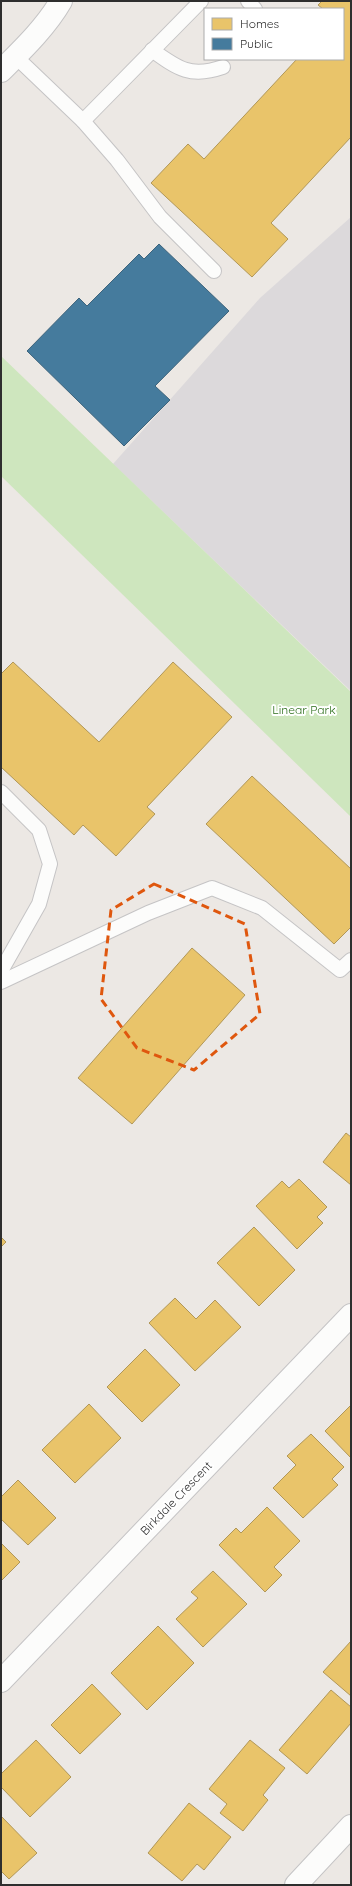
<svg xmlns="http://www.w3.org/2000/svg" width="352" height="1886" viewBox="0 0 352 1886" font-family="Quicksand,sans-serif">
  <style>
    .industrial { fill: #dcd9db }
    .green { fill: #cee6be }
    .homes { fill: #e9c46a; stroke: #b19758 }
    .public { fill: #457b9d; stroke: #3e647c }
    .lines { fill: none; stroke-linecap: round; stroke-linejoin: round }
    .service-casing { stroke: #c5c4c5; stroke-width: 16 }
    .minor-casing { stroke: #c5c4c5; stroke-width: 24 }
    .tertiary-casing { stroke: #c5c4c5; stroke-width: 24 }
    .service { stroke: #fcfcfb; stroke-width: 14 }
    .minor { stroke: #fcfcfb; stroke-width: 22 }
    .tertiary { stroke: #fcfcfb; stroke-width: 22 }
    .marked { fill: none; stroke: #df570e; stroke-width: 3; stroke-dasharray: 8 5; stroke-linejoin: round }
    .labels { text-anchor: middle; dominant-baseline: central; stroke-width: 4; stroke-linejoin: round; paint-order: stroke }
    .park-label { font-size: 12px; fill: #2c6e1b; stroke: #fff }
    .street-label { font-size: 12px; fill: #2e2e2e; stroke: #fff }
  </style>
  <rect width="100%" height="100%" fill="#ece8e4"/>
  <path class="industrial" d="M 351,217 L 351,691 L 113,464 L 260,298 Z"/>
  <path class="green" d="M 1,356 L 351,692 L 351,817 L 1,476 Z"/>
  <g class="homes">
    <path d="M 322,1 L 351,1 L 351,137 L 271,223 L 288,239 L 252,277 L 151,183 L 188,144 L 204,159 L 297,59 L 343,59 L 343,9 L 323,9 L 318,5 Z"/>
    <path d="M 13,662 L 99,742 L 173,662 L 232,717 L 147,807 L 155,814 L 116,856 L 83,825 L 74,835 L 1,767 L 1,674 Z"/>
    <path d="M 252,776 L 351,869 L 351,927 L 334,944 L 206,824 Z"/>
    <path d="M 192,948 L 245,995 L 132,1124 L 78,1078 Z"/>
    <path d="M 346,1133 L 351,1137 L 351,1185 L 323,1162 Z"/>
    <path d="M 299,1179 L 327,1207 L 317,1217 L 323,1223 L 297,1249 L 256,1206 L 282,1181 L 289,1188 Z"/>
    <path d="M 254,1227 L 295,1270 L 259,1306 L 217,1263 Z"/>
    <path d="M 1,1237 L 6,1242 L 1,1247 Z"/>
    <path d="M 175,1298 L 196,1319 L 215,1300 L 241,1327 L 195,1371 L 149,1323 Z"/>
    <path d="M 145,1349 L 180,1385 L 142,1422 L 107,1387 Z"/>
    <path d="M 89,1404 L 121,1438 L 75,1483 L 42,1450 Z"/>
    <path d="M 351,1405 L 351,1458 L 325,1431 Z"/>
    <path d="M 311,1434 L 344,1467 L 332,1479 L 338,1485 L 303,1518 L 273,1488 L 296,1465 L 287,1456 Z"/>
    <path d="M 18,1480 L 56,1518 L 28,1545 L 1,1519 L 1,1497 Z"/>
    <path d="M 267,1507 L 300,1541 L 274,1567 L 282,1575 L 265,1592 L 219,1545 L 236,1528 L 241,1533 Z"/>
    <path d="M 1,1543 L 20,1562 L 1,1581 Z"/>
    <path d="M 213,1571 L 247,1604 L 203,1647 L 176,1619 L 198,1598 L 191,1592 Z"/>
    <path d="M 158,1626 L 194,1663 L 147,1710 L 111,1673 Z"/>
    <path d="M 351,1641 L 351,1696 L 323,1672 Z"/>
    <path d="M 92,1684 L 121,1714 L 80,1754 L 51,1725 Z"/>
    <path d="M 331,1690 L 351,1707 L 351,1723 L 307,1774 L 279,1750 Z"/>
    <path d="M 36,1740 L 71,1777 L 30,1817 L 1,1787 L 1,1774 Z"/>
    <path d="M 250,1740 L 285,1768 L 263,1795 L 268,1800 L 243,1831 L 220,1813 L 227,1804 L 209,1789 Z"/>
    <path d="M 189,1803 L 231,1837 L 204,1870 L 197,1864 L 182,1881 L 148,1853 Z"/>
    <path d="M 1,1816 L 37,1853 L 9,1879 L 1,1871 Z"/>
  </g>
  <path class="public" d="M 159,244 L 229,311 L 155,386 L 170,400 L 124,446 L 27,351 L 79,298 L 87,306 L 139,254 L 144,259 Z"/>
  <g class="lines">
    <defs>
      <g id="service">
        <path d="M 248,1 L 255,9"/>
        <path d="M 152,50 C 178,69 191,78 223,67"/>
        <path d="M 16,57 L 83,121 L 117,160 L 160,217 L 214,271"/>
        <path d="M 83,121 L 201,1"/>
        <path d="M 1,792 L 39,830 L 50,864 L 39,904 L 1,971"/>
        <path d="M 1,982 L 148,913 L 212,888 L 262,908 L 340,970 L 351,960"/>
      </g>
      <g id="minor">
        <path d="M 1,1681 L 351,1315"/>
        <path d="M 296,1885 L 351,1826"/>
      </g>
      <path id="tertiary" d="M 1,71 C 22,50 46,27 61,1"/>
    </defs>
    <use href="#service" class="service-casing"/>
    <use href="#minor" class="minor-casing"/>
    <use href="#tertiary" class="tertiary-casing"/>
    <use href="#service" class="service"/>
    <use href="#minor" class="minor"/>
    <use href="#tertiary" class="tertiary"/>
  </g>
  <path class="marked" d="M 154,884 L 245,924 L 260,1014 L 194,1070 L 137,1048 L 101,999 L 111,910 Z"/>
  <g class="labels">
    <g class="park-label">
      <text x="304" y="709">Linear Park</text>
    </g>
    <g class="street-label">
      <text transform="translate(176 1498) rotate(-46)">Birkdale Crescent</text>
    </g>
  </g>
  <rect width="352" height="1886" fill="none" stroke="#2e2e2e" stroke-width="4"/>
  <rect x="204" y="8" width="140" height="52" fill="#ffffff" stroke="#ababab"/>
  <rect x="212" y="18" width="20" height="12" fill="#e9c46a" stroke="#ababab"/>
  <text x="240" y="28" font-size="12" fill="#2e2e2e">Homes</text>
  <rect x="212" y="38" width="20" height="12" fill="#457b9d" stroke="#ababab"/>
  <text x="240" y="48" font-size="12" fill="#2e2e2e">Public</text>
</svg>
